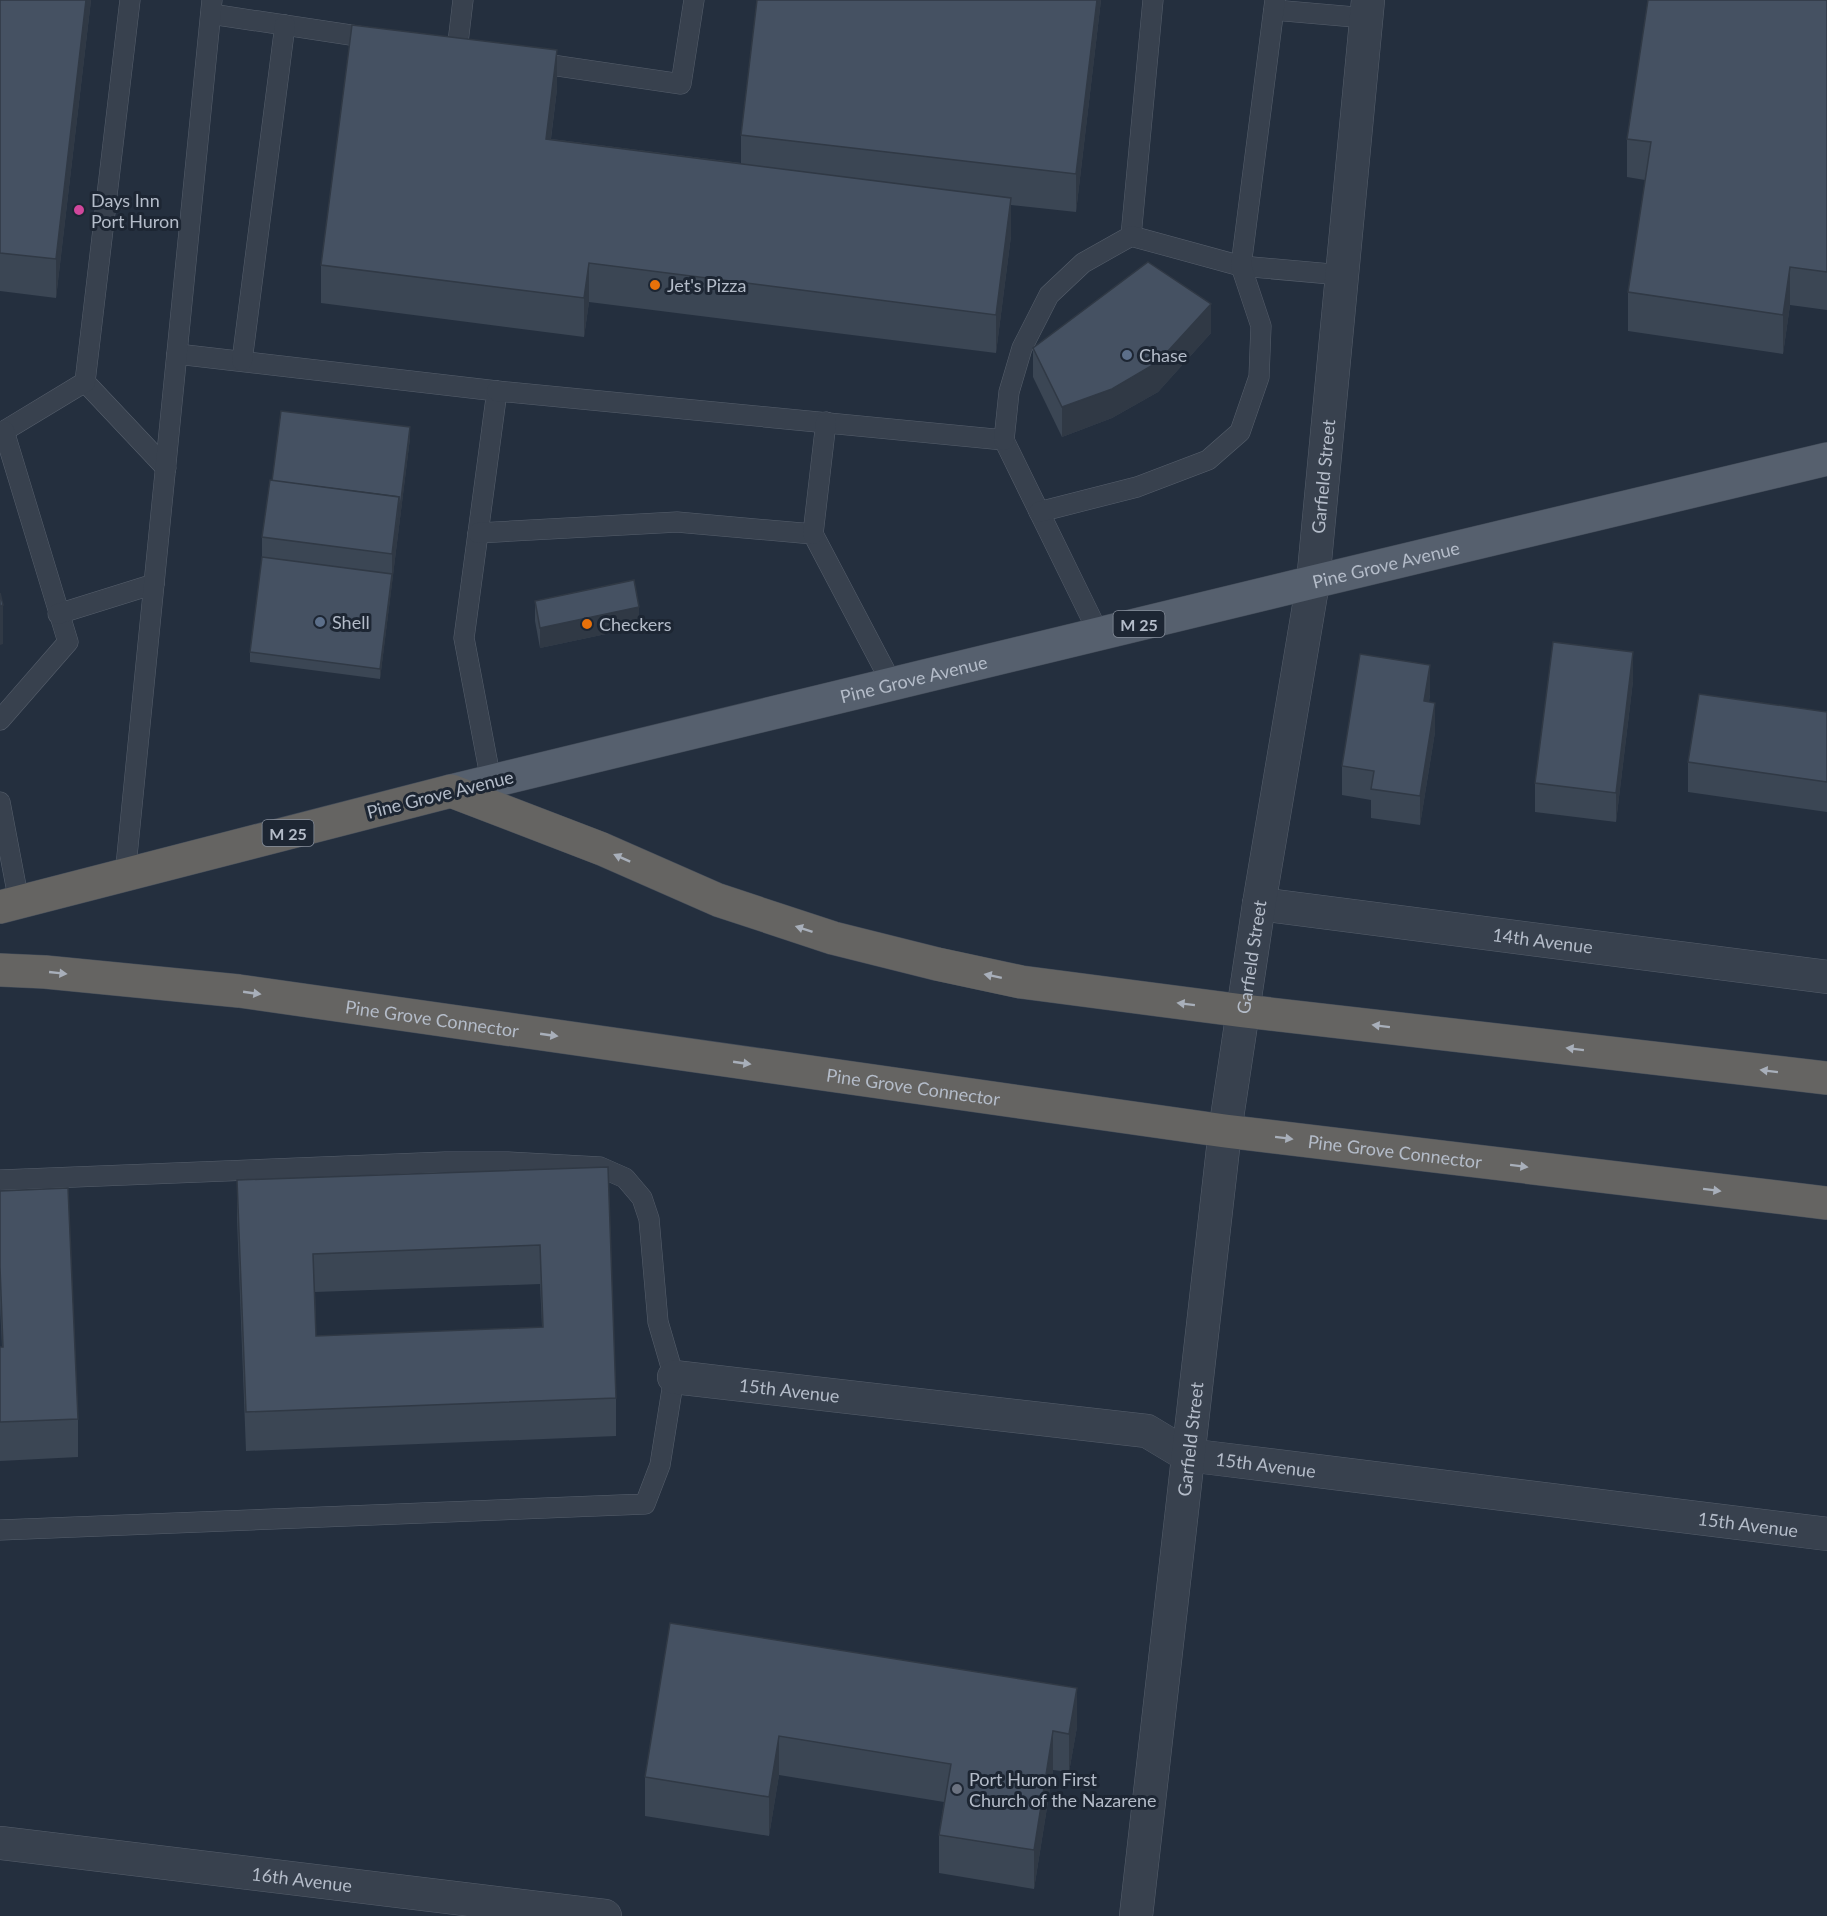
<svg xmlns="http://www.w3.org/2000/svg" width="1827" height="1916" viewBox="0 0 1827 1916" font-family="Lato,sans-serif">
  <style>
    .lines { fill: none; stroke-linecap: round; stroke-linejoin: round }
    .service-casing { stroke: #565f6c; stroke-width: 21 }
    .minor-casing { stroke: #565f6c; stroke-width: 34 }
    .tertiary-casing { stroke: #565f6c; stroke-width: 34 }
    .primary-casing { stroke: #414a57; stroke-width: 34 }
    .trunk-casing { stroke: #434c59; stroke-width: 34 }
    .service { stroke: #38414e; stroke-width: 20 }
    .minor { stroke: #38414e; stroke-width: 33 }
    .tertiary { stroke: #38414e; stroke-width: 33 }
    .primary { stroke: #56606e; stroke-width: 33 }
    .trunk { stroke: #656462; stroke-width: 33 }
    .wall { fill: #3b4654; fill-rule: evenodd }
    .shaded-wall { fill: #303945 }
    .building { fill: #455162; stroke: #303945; stroke-width: 1.5; fill-rule: evenodd }
    .oneway { fill: #a8afba }
    .hotel-dot { fill: #d1479c; stroke: #1d2633; stroke-width: 2 }
    .food-dot { fill: #e8710a; stroke: #1d2633; stroke-width: 2 }
    .service-dot { fill: #5c6f8a; stroke: #1d2633; stroke-width: 2 }
    .worship-dot { fill: #6b7280; stroke: #1d2633; stroke-width: 2 }
    .labels { text-anchor: middle; dominant-baseline: central; stroke-width: 6; stroke-linejoin: round; paint-order: stroke }
    .shield { fill: #1d2633; stroke: #878f9c; stroke-width: 1.5 }
    .shield-label { font-size: 16px; font-weight: bold; fill: #b4bcc9 }
    .poi-label { font-size: 18px; fill: #b4bcc9; stroke: #1d2633; text-anchor: start }
    .street-label { font-size: 18px; fill: #b4bcc9; stroke: #1d2633 }
  </style>
  <rect width="100%" height="100%" fill="#242f3e"/>
  <g class="lines">
    <defs>
      <g id="service">
        <path d="M 1274,10 L 1366,18"/>
        <path d="M 211,14 L 377,39"/>
        <path d="M 457,51 L 463,0"/>
        <path d="M 531,62 L 681,84 L 694,0"/>
        <path d="M 1131,236 L 1153,0"/>
        <path d="M 177,354 L 497,391 L 464,638 L 491,781"/>
        <path d="M 242,361 L 285,25"/>
        <path d="M 85,382 L 166,468"/>
        <path d="M 497,391 L 1004,440 L 1099,634"/>
        <path d="M 4,431 L 85,382 L 130,0"/>
        <path d="M 0,432 L 4,431 L 68,642 L 0,720"/>
        <path d="M 1004,440 L 1009,392 L 1022,348 L 1049,295 L 1083,263 L 1131,236 L 1241,266 L 1342,275"/>
        <path d="M 1039,512 L 1137,487 L 1208,460 L 1240,432 L 1259,377 L 1261,326 L 1241,266 L 1275,0"/>
        <path d="M 478,533 L 677,522 L 813,534 L 892,684"/>
        <path d="M 813,534 L 826,422"/>
        <path d="M 58,614 L 154,584"/>
        <path d="M 0,802 L 19,902"/>
        <path d="M 125,876 L 212,0"/>
        <path d="M 0,1180 L 445,1162 L 508,1162 L 600,1167 L 625,1178 L 642,1198 L 649,1219 L 658,1322 L 674,1377 L 660,1465 L 645,1504 L 0,1530"/>
      </g>
      <g id="minor">
        <path id="s1" d="M 1259,904 L 1827,977"/>
        <path id="s2" d="M 674,1377 L 1147,1431 L 1187,1455 L 1827,1534"/>
        <path id="s3" d="M 0,1843 L 605,1916"/>
        <path id="s4" d="M 1136,1916 L 1225,1131"/>
      </g>
      <g id="tertiary">
        <path id="s5" d="M 1225,1131 L 1259,904 L 1313,582 L 1368,0"/>
      </g>
      <g id="primary">
        <path id="s6" d="M 451,791 L 1313,582 L 1827,459"/>
      </g>
      <g id="trunk">
        <path d="M 0,907 L 451,791 L 602,849 L 718,900 L 833,938 L 937,964 L 1021,982 L 1244,1011 L 1827,1078"/>
        <path id="s7" d="M 0,970 L 45,972 L 239,991 L 1225,1131 L 1827,1203"/>
      </g>
    </defs>
    <use href="#service" class="service-casing"/>
    <use href="#minor" class="minor-casing"/>
    <use href="#tertiary" class="tertiary-casing"/>
    <use href="#primary" class="primary-casing"/>
    <use href="#trunk" class="trunk-casing"/>
    <use href="#service" class="service"/>
    <use href="#minor" class="minor"/>
    <use href="#tertiary" class="tertiary"/>
    <use href="#primary" class="primary"/>
    <use href="#trunk" class="trunk"/>
  </g>
  <g class="wall">
    <path d="M 0,0 L 91,0 L 56,298 L 0,291 Z"/>
    <path d="M 757,0 L 1101,0 L 1076,212 L 1011,205 L 1011,236 L 996,353 L 589,302 L 584,337 L 321,303 L 321,265 L 557,89 L 551,139 L 741,163 L 741,135 Z"/>
    <path d="M 1827,0 L 1827,310 L 1790,305 L 1783,354 L 1628,331 L 1628,292 L 1645,180 L 1627,177 L 1627,139 Z"/>
    <path d="M 1211,333 L 1158,392 L 1112,418 L 1062,437 L 1033,377 L 1033,348 Z"/>
    <path d="M 410,438 L 380,679 L 250,662 L 250,652 L 262,557 L 262,537 L 272,481 Z"/>
    <path d="M 535,601 L 639,627 L 540,648 L 535,621 Z"/>
    <path d="M 1633,681 L 1616,822 L 1535,812 L 1535,783 Z"/>
    <path d="M 1430,694 L 1429,702 L 1435,732 L 1420,825 L 1371,818 L 1371,800 L 1342,795 L 1342,766 Z"/>
    <path d="M 1827,712 L 1827,812 L 1688,792 L 1688,762 Z"/>
    <path d="M 608,1167 L 616,1398 L 616,1436 L 246,1451 L 237,1219 L 237,1180 ZM 540,1284 L 542,1327 L 316,1336 L 315,1292 Z"/>
    <path d="M 0,1191 L 78,1419 L 78,1457 L 0,1461 L 0,1347 L 2,1347 L 0,1305 Z"/>
    <path d="M 670,1623 L 1077,1727 L 1069,1772 L 1053,1770 L 1034,1889 L 939,1873 L 939,1835 L 944,1802 L 779,1775 L 769,1836 L 645,1816 L 645,1777 Z"/>
  </g>
  <g class="shaded-wall">
    <path d="M 86,0 L 91,0 L 56,298 L 56,259 Z"/>
    <path d="M 1097,0 L 1101,0 L 1076,212 L 1076,174 Z"/>
    <path d="M 557,50 L 557,89 L 546,177 L 546,139 Z"/>
    <path d="M 1011,198 L 1011,236 L 996,353 L 996,315 Z"/>
    <path d="M 589,263 L 589,302 L 584,337 L 584,298 Z"/>
    <path d="M 1790,267 L 1790,305 L 1783,354 L 1783,315 Z"/>
    <path d="M 1211,304 L 1211,333 L 1158,392 L 1112,418 L 1062,437 L 1062,407 Z"/>
    <path d="M 410,427 L 410,438 L 392,584 L 392,554 Z"/>
    <path d="M 392,574 L 392,584 L 380,679 L 380,669 Z"/>
    <path d="M 3,605 L 3,644 L 0,645 L 0,606 Z"/>
    <path d="M 639,607 L 639,627 L 540,648 L 540,628 Z"/>
    <path d="M 1633,652 L 1633,681 L 1616,822 L 1616,793 Z"/>
    <path d="M 1430,665 L 1430,694 L 1424,731 L 1424,701 Z"/>
    <path d="M 1435,703 L 1435,732 L 1420,825 L 1420,796 Z"/>
    <path d="M 1077,1688 L 1077,1727 L 1069,1772 L 1069,1734 Z"/>
    <path d="M 1053,1731 L 1053,1770 L 1034,1889 L 1034,1850 Z"/>
    <path d="M 779,1736 L 779,1775 L 769,1836 L 769,1797 Z"/>
  </g>
  <g class="building">
    <path d="M 0,0 L 86,0 L 56,259 L 0,253 Z"/>
    <path d="M 757,0 L 1097,0 L 1076,174 L 741,135 Z"/>
    <path d="M 1648,0 L 1827,0 L 1827,272 L 1790,267 L 1783,315 L 1628,292 L 1651,142 L 1627,139 Z"/>
    <path d="M 352,25 L 557,50 L 546,139 L 1011,198 L 996,315 L 589,263 L 584,298 L 321,265 Z"/>
    <path d="M 1148,262 L 1211,304 L 1158,362 L 1112,389 L 1062,407 L 1033,348 Z"/>
    <path d="M 281,411 L 410,427 L 399,516 L 399,497 L 272,481 Z"/>
    <path d="M 270,480 L 399,497 L 392,554 L 262,537 Z"/>
    <path d="M 262,557 L 392,574 L 380,669 L 250,652 Z"/>
    <path d="M 634,580 L 639,607 L 540,628 L 535,601 Z"/>
    <path d="M 0,593 L 3,605 L 0,606 Z"/>
    <path d="M 1553,642 L 1633,652 L 1616,793 L 1535,783 Z"/>
    <path d="M 1360,654 L 1430,665 L 1424,701 L 1435,703 L 1420,796 L 1371,789 L 1374,771 L 1342,766 Z"/>
    <path d="M 1699,694 L 1827,712 L 1827,782 L 1688,762 Z"/>
    <path d="M 608,1167 L 616,1398 L 246,1412 L 237,1180 ZM 540,1245 L 543,1327 L 316,1336 L 313,1254 Z"/>
    <path d="M 68,1188 L 78,1419 L 0,1422 L 0,1347 L 3,1347 L 0,1267 L 0,1191 Z"/>
    <path d="M 670,1623 L 1077,1688 L 1069,1734 L 1053,1731 L 1034,1850 L 939,1835 L 951,1764 L 779,1736 L 769,1797 L 645,1777 Z"/>
  </g>
  <defs><path id="oneway-solid" d="M-6-.8H1V-3.2L6.5 0L1 3.2V.8H-6Z" transform="scale(1.5)"/></defs>
  <g class="oneway">
    <use href="#oneway-solid" transform="translate(622 858) rotate(-156)"/>
    <use href="#oneway-solid" transform="translate(804 929) rotate(-162)"/>
    <use href="#oneway-solid" transform="translate(58 973) rotate(6)"/>
    <use href="#oneway-solid" transform="translate(993 976) rotate(-168)"/>
    <use href="#oneway-solid" transform="translate(252 993) rotate(8)"/>
    <use href="#oneway-solid" transform="translate(1186 1004) rotate(-173)"/>
    <use href="#oneway-solid" transform="translate(1381 1026) rotate(-173)"/>
    <use href="#oneway-solid" transform="translate(549 1035) rotate(8)"/>
    <use href="#oneway-solid" transform="translate(1575 1049) rotate(-173)"/>
    <use href="#oneway-solid" transform="translate(742 1063) rotate(8)"/>
    <use href="#oneway-solid" transform="translate(1769 1071) rotate(-173)"/>
    <use href="#oneway-solid" transform="translate(1284 1138) rotate(7)"/>
    <use href="#oneway-solid" transform="translate(1519 1166) rotate(7)"/>
    <use href="#oneway-solid" transform="translate(1712 1190) rotate(7)"/>
  </g>
  <circle class="hotel-dot" cx="79" cy="210" r="6"/>
  <g class="food-dot">
    <circle cx="655" cy="285" r="6"/>
    <circle cx="587" cy="624" r="6"/>
  </g>
  <g class="service-dot">
    <circle cx="1127" cy="355" r="6"/>
    <circle cx="320" cy="622" r="6"/>
  </g>
  <circle class="worship-dot" cx="957" cy="1789" r="6"/>
  <g class="labels">
    <g class="shield">
      <rect x="1113.5" y="611" width="51" height="26" rx="4.5"/>
      <rect x="262.5" y="820" width="51" height="26" rx="4.5"/>
    </g>
    <g class="shield-label">
      <text x="1139" y="624">M 25</text>
      <text x="288" y="833">M 25</text>
    </g>
    <g class="poi-label">
      <text x="91" y="200">Days Inn<tspan x="91" dy="21">Port Huron</tspan></text>
      <text x="667" y="285">Jet's Pizza</text>
      <text x="1139" y="355">Chase</text>
      <text x="332" y="622">Shell</text>
      <text x="599" y="624">Checkers</text>
      <text x="969" y="1779">Port Huron First<tspan x="969" dy="21">Church of the Nazarene</tspan></text>
    </g>
    <g class="street-label">
      <text stroke="none"><textPath href="#s5" startOffset="662">Garfield Street</textPath></text>
      <text stroke="none"><textPath href="#s6" startOffset="962">Pine Grove Avenue</textPath></text>
      <text stroke="none"><textPath href="#s6" startOffset="476">Pine Grove Avenue</textPath></text>
      <text transform="translate(440 794) rotate(-14)">Pine Grove Avenue</text>
      <text stroke="none"><textPath href="#s1" startOffset="286">14th Avenue</textPath></text>
      <text stroke="none"><textPath href="#s5" startOffset="176">Garfield Street</textPath></text>
      <text stroke="none"><textPath href="#s7" startOffset="435">Pine Grove Connector</textPath></text>
      <text stroke="none"><textPath href="#s7" startOffset="921">Pine Grove Connector</textPath></text>
      <text stroke="none"><textPath href="#s7" startOffset="1407">Pine Grove Connector</textPath></text>
      <text stroke="none"><textPath href="#s2" startOffset="116">15th Avenue</textPath></text>
      <text stroke="none"><textPath href="#s4" startOffset="480">Garfield Street</textPath></text>
      <text stroke="none"><textPath href="#s2" startOffset="602">15th Avenue</textPath></text>
      <text stroke="none"><textPath href="#s2" startOffset="1088">15th Avenue</textPath></text>
      <text stroke="none"><textPath href="#s3" startOffset="304">16th Avenue</textPath></text>
    </g>
  </g>
</svg>
